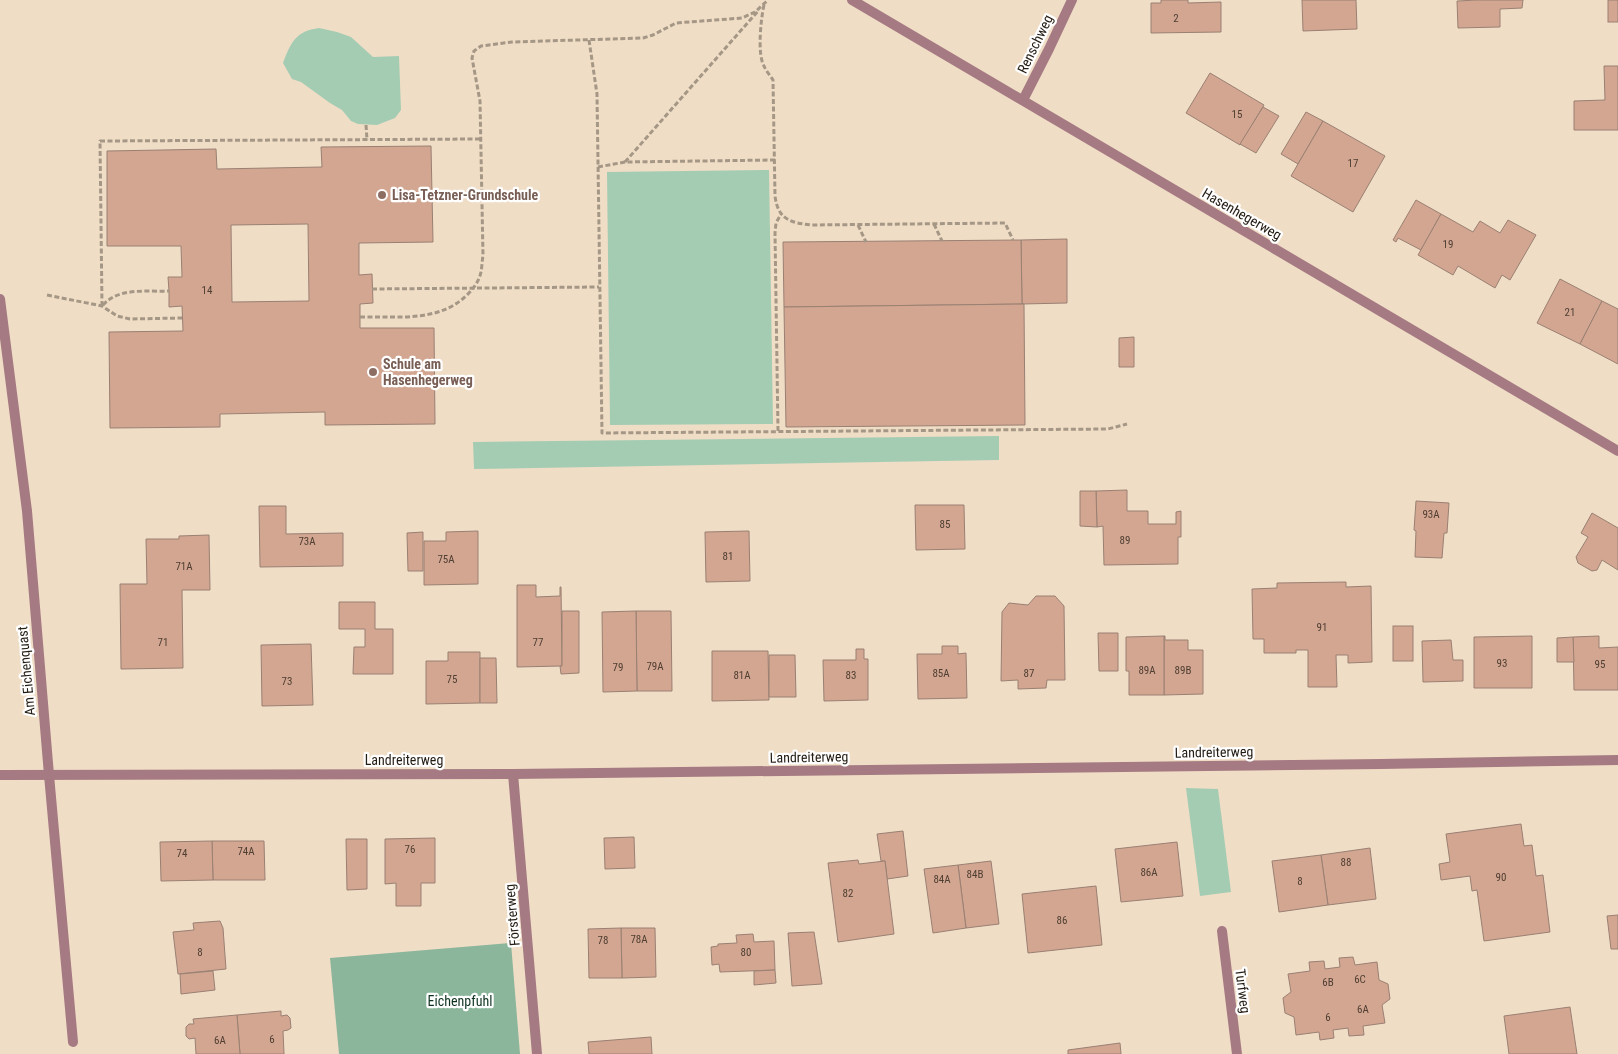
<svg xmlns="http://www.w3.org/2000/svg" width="1618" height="1054" viewBox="0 0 1618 1054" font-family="'Roboto Condensed',sans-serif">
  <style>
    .green { fill: #a4ccb3 }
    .forest { fill: #8bb69c }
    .building { fill: #d2a691; stroke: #9a8073; fill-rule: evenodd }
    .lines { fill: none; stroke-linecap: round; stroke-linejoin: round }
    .path { stroke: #a59785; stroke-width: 3; stroke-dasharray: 5 2.5; stroke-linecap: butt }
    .lane { stroke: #a57a82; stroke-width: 10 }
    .street { stroke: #a57a82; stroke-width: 10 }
    .education-dot { fill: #8d6e63; stroke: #fff; stroke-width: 2 }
    .labels { text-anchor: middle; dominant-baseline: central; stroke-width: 4.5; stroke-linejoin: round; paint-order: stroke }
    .number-label { font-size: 11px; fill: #4f3e32 }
    .street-label { font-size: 14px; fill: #231c13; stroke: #fff }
    .education-label { font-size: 14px; font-weight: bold; fill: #785e54; stroke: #fff; text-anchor: start }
    .park-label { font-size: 14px; fill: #0f3320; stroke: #fff }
  </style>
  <rect width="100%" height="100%" fill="#f0ddc6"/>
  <g class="green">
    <path d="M 319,28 L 337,32 L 351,37 L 373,57 L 399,56 L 401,110 L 395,118 L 377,125 L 358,124 L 351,121 L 342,110 L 330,103 L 301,82 L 292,79 L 283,63 C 291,42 296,31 319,28 Z"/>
    <path d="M 769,170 L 773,424 L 610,425 L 607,172 Z"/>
    <path d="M 999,436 L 999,460 L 474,469 L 473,442 Z"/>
    <path d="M 1186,788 L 1218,789 L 1231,892 L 1200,896 Z"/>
  </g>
  <path class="forest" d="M 511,943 L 520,1054 L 339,1054 L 330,958 Z"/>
  <g class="building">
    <path d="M 1161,0 L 1188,0 L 1188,3 L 1221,2 L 1221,32 L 1151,33 L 1151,3 L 1161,3 Z"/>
    <path d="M 1302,0 L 1356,0 L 1357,29 L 1303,31 Z"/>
    <path d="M 1477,0 L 1523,0 L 1522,8 L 1500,9 L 1500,27 L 1458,28 L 1457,1 Z"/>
    <rect x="1608" y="0" width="10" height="22"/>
    <path d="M 1604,66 L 1618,66 L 1618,130 L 1574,130 L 1574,101 L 1605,100 Z"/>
    <path d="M 1210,73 L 1264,105 L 1240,145 L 1186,113 Z"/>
    <path d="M 1263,107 L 1279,116 L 1256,153 L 1240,144 Z"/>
    <path d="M 1306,112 L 1323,121 L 1298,164 L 1281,154 Z"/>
    <path d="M 1323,121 L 1385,156 L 1353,212 L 1291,176 Z"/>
    <path d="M 431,146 L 433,242 L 359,243 L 359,275 L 372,274 L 373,303 L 360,304 L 360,328 L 434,328 L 435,424 L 325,425 L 325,412 L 220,414 L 220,427 L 110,428 L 109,332 L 183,331 L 182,306 L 169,307 L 169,291 L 168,277 L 182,277 L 181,246 L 107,246 L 107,151 L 216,149 L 217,169 L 322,167 L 321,147 ZM 308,224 L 309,301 L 232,302 L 231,225 Z"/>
    <path d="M 1416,200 L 1441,214 L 1421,250 L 1398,238 L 1396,242 L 1393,240 Z"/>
    <path d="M 1441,214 L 1473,232 L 1480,221 L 1500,233 L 1508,220 L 1536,235 L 1510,280 L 1502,275 L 1495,288 L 1458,266 L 1453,275 L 1418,255 Z"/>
    <path d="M 1067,239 L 1067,303 L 1022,304 L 1021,240 Z"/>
    <path d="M 1021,240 L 1022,304 L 784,307 L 783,242 Z"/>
    <path d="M 1560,279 L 1602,301 L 1580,344 L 1537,323 Z"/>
    <path d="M 1602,301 L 1618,309 L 1618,364 L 1580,344 Z"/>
    <path d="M 1024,304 L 1025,425 L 786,427 L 784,307 Z"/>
    <path d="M 1134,337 L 1134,367 L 1119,367 L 1119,338 Z"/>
    <path d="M 1127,490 L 1127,511 L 1148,511 L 1148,524 L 1176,524 L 1176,512 L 1181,511 L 1181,537 L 1178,537 L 1178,564 L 1104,565 L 1103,526 L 1097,527 L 1096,491 Z"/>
    <path d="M 1080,491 L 1096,491 L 1097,527 L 1080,526 Z"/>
    <path d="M 1416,501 L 1449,503 L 1447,533 L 1444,533 L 1442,558 L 1415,557 L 1416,531 L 1414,530 Z"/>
    <path d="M 915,505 L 964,505 L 965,549 L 916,550 Z"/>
    <path d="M 259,506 L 286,506 L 286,534 L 343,533 L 343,566 L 260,567 Z"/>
    <path d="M 1592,513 L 1618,528 L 1618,570 L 1602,560 L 1597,570 L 1592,571 L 1578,563 L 1576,557 L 1588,537 L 1581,533 Z"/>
    <path d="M 478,531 L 478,584 L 424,585 L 424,541 L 446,541 L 446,532 Z"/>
    <path d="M 749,531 L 750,581 L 706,582 L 705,532 Z"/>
    <path d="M 423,532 L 423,571 L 408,571 L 407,533 Z"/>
    <path d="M 209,535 L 210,590 L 182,590 L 183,668 L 121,669 L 120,584 L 147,584 L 146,539 L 179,539 L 179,536 Z"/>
    <path d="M 1346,582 L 1346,587 L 1371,586 L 1372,662 L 1348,663 L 1348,655 L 1336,655 L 1337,687 L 1308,687 L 1308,650 L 1296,650 L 1296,653 L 1264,653 L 1264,639 L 1253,639 L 1252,589 L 1277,588 L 1277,583 Z"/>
    <path d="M 517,585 L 536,585 L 536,597 L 560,596 L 560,587 L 561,587 L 562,666 L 517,667 Z"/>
    <path d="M 1036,596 L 1055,596 L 1064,606 L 1065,680 L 1047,680 L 1046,688 L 1018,689 L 1018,680 L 1001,681 L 1002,612 L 1009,603 L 1028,605 Z"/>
    <path d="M 339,602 L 375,602 L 375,629 L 393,629 L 393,674 L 353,674 L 354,647 L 365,647 L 365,629 L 339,629 Z"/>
    <path d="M 562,611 L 579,611 L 579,673 L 561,674 L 560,666 L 562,666 Z"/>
    <path d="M 636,611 L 671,611 L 672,691 L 637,691 Z"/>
    <path d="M 636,611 L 637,691 L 603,692 L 602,612 Z"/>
    <rect x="1393" y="626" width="20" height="35"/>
    <path d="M 1098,633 L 1118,633 L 1118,671 L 1099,671 Z"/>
    <path d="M 1164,636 L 1165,636 L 1165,640 L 1188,640 L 1188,650 L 1203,650 L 1203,694 L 1164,695 Z"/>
    <path d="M 1164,636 L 1164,695 L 1129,695 L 1129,671 L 1126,671 L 1126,637 Z"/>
    <path d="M 1532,636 L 1532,688 L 1474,688 L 1474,637 Z"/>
    <path d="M 1599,636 L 1599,648 L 1618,647 L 1618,690 L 1574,690 L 1573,637 Z"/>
    <path d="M 1573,637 L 1574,662 L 1557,662 L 1557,638 Z"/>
    <path d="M 1451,640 L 1453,660 L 1463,660 L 1463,681 L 1423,682 L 1422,641 Z"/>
    <path d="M 311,644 L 313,705 L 262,706 L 261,645 Z"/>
    <path d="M 942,646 L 958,646 L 958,654 L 966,653 L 967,698 L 918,699 L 917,654 L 942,654 Z"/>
    <path d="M 856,649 L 864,649 L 864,659 L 868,659 L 868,700 L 824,701 L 823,660 L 856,660 Z"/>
    <path d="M 712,651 L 768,651 L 769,700 L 712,701 Z"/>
    <path d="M 448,652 L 480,652 L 480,703 L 426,704 L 426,661 L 448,661 Z"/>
    <path d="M 769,655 L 795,655 L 796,697 L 769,697 Z"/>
    <path d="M 480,658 L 496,658 L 497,703 L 480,703 Z"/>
    <path d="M 1521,824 L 1524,846 L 1532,845 L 1536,876 L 1543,875 L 1550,932 L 1484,941 L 1477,890 L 1472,891 L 1470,876 L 1441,880 L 1439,864 L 1450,862 L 1446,834 Z"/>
    <path d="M 903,831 L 908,876 L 887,879 L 885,861 L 881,861 L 877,834 Z"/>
    <path d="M 634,837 L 635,868 L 605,869 L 604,838 Z"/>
    <path d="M 435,838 L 435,883 L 421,883 L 421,906 L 396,906 L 396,883 L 385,884 L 385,839 Z"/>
    <path d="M 346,839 L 367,839 L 367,889 L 347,890 Z"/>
    <path d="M 212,841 L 264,841 L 265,880 L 213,880 Z"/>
    <path d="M 212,841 L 213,880 L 161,881 L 160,842 Z"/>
    <path d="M 1177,842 L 1183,896 L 1121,902 L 1115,849 Z"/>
    <path d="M 1370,848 L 1376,899 L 1328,905 L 1321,855 Z"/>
    <path d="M 1321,855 L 1328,905 L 1279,912 L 1272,861 Z"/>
    <path d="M 858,860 L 859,864 L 885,861 L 894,934 L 838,942 L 828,863 Z"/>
    <path d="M 991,861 L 999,924 L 966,928 L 958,865 Z"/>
    <path d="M 958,865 L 966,928 L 933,933 L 924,869 Z"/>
    <path d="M 1096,886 L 1102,945 L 1028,953 L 1022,894 Z"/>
    <path d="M 1618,915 L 1618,949 L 1611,949 L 1607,916 Z"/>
    <path d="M 220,921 L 223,928 L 226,969 L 178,974 L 173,932 L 194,930 L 193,923 Z"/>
    <path d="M 621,928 L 655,928 L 656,977 L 622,978 Z"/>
    <path d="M 621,928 L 622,978 L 589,978 L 588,929 Z"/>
    <path d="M 814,932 L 822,984 L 792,986 L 788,933 Z"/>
    <path d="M 753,934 L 754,942 L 774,941 L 775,970 L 720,972 L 719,964 L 712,965 L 711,947 L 718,946 L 718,944 L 737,943 L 736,935 Z"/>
    <path d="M 1353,957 L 1355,965 L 1377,962 L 1379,980 L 1388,984 L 1390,999 L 1382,1005 L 1385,1023 L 1363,1026 L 1364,1035 L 1349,1036 L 1348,1028 L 1333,1030 L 1334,1038 L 1320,1040 L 1319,1032 L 1296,1035 L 1294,1017 L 1285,1013 L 1283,998 L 1291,992 L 1288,974 L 1310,971 L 1309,962 L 1324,961 L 1325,969 L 1340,967 L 1339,958 Z"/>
    <path d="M 775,970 L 776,983 L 754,985 L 754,971 Z"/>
    <path d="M 213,971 L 215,990 L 181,994 L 180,974 Z"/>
    <path d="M 1570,1007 L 1577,1054 L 1509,1054 L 1504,1016 Z"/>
    <path d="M 281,1011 L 281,1016 L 287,1015 L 290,1018 L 291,1028 L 288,1030 L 283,1031 L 284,1054 L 240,1054 L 237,1015 Z"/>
    <path d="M 237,1015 L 240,1054 L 196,1054 L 195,1038 L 189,1039 L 186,1036 L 186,1027 L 189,1024 L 194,1024 L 193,1019 Z"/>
    <path d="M 651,1037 L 652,1054 L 589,1054 L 588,1042 Z"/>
    <path d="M 1120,1043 L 1121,1054 L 1068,1054 L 1068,1050 Z"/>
  </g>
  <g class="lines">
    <g class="path">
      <path d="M 764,5 C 761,18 757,54 764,66 C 766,71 770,75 773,80 L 775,196 C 778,220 791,223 812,225 L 1005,223 L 1013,240"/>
      <path d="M 589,40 L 597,94 L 602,433 L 1108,429 L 1127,424"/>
      <path d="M 366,125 L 367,140"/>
      <path d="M 625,162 L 759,10"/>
      <path d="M 598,167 L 625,162 L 775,160"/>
      <path d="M 934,224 L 942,241"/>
      <path d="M 858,225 L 866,242"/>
      <path d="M 372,289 L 599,287"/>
      <path d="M 47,295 L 102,306 L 117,316 L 130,319 L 182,318"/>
      <path d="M 103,305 C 119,287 147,292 169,291"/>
      <path d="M 102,306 L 100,141 L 481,139"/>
      <path d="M 360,317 C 398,316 438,323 467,295 C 474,288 479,281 481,272 C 482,267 482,261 483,256 L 480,101 L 472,58 L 474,51 L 481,46 L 512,42 L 643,38 L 653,35 L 676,23 L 742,18 L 755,12 L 768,0"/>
      <path d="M 778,431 L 775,233 L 776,223 L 781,214"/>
    </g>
    <path class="lane" d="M 49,775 L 73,1042"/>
    <g class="street">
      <path d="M 852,0 L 1618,451"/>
      <path d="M 1023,100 L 1049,49 L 1072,0"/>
      <path d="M 0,299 L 27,511 L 49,775"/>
      <path d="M 513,774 L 537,1054"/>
      <path d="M 0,775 L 513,774 L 1381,764 L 1618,760"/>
      <path d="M 1222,931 L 1237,1054"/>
    </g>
  </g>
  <g class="education-dot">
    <circle cx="382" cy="195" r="5"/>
    <circle cx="373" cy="372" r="5"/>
  </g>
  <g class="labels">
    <g class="number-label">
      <text x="1176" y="18">2</text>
      <text x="1237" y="114">15</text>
      <text x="1353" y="163">17</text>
      <text x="1448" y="244">19</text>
      <text x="207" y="290">14</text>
      <text x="1570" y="312">21</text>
      <text x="1431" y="514">93A</text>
      <text x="945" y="524">85</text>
      <text x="1125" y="540">89</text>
      <text x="307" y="541">73A</text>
      <text x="728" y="556">81</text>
      <text x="446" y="559">75A</text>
      <text x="184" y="566">71A</text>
      <text x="1322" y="627">91</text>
      <text x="163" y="642">71</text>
      <text x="538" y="642">77</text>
      <text x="1502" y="663">93</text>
      <text x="1600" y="664">95</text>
      <text x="655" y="666">79A</text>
      <text x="618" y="667">79</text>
      <text x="1147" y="670">89A</text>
      <text x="1183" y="670">89B</text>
      <text x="941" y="673">85A</text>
      <text x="1029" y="673">87</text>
      <text x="742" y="675">81A</text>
      <text x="851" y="675">83</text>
      <text x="452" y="679">75</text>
      <text x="287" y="681">73</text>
      <text x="410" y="849">76</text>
      <text x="246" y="851">74A</text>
      <text x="182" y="853">74</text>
      <text x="1346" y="862">88</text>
      <text x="1149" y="872">86A</text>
      <text x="975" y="874">84B</text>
      <text x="1501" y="877">90</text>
      <text x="942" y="879">84A</text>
      <text x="1300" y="881">8</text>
      <text x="848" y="893">82</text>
      <text x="1062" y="920">86</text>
      <text x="639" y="939">78A</text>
      <text x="603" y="940">78</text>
      <text x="200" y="952">8</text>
      <text x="746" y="952">80</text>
      <text x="1360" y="979">6C</text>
      <text x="1328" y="982">6B</text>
      <text x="1363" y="1009">6A</text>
      <text x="1328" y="1017">6</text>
      <text x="272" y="1039">6</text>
      <text x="220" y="1040">6A</text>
    </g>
    <g class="street-label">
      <text transform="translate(1035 44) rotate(-64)">Renschweg</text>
      <text transform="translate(1242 214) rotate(30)">Hasenhegerweg</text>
      <text transform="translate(26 671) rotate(-95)">Am Eichenquast</text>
      <text transform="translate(1214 752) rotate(-1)">Landreiterweg</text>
      <text transform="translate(809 757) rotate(-1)">Landreiterweg</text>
      <text x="404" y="760">Landreiterweg</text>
      <text transform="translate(512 915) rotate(-95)">Försterweg</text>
      <text transform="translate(1243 991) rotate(83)">Turfweg</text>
    </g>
    <g class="education-label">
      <text x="392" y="195">Lisa-Tetzner-Grundschule</text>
      <text x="383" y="364">Schule am<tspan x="383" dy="16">Hasenhegerweg</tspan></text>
    </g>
    <g class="park-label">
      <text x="460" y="1001">Eichenpfuhl</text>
    </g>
  </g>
</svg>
